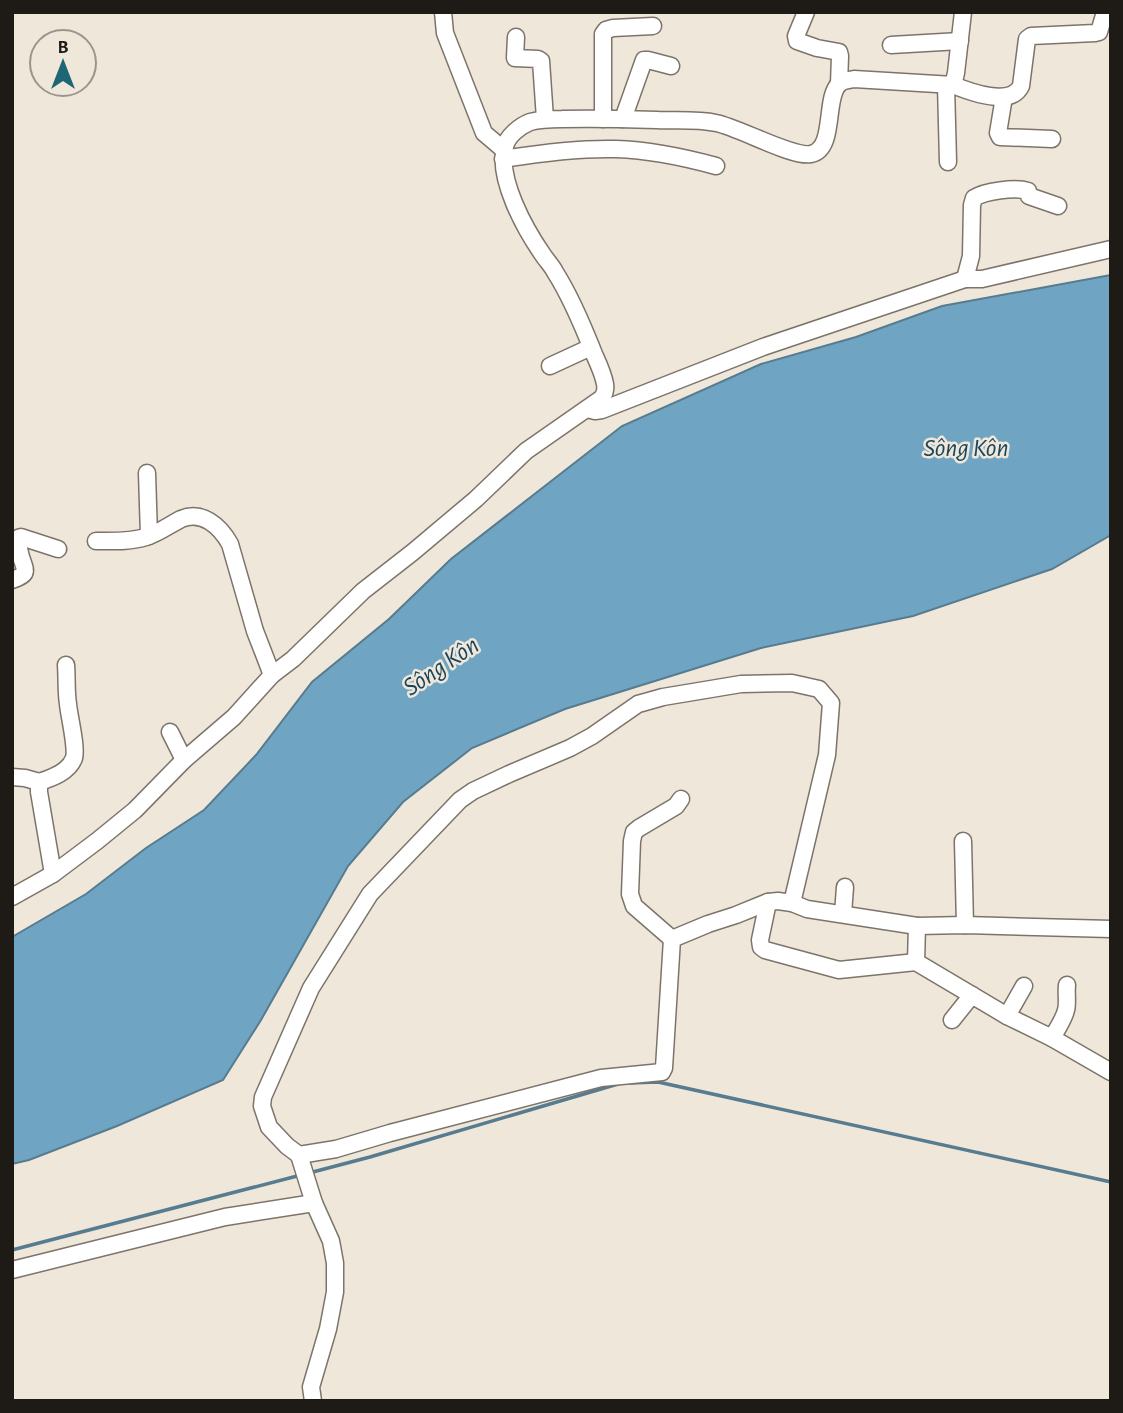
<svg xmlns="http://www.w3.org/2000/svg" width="1123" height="1413" viewBox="0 0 1123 1413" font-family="'Alegreya Sans',sans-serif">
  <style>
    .water { fill: #6fa5c3; stroke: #577b8f; stroke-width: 2 }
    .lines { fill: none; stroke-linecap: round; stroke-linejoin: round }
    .stream { stroke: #577b8f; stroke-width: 3.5 }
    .minor-casing { stroke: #7c7469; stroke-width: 19 }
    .minor { stroke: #fff; stroke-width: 16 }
    .labels { text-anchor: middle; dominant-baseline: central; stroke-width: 5; stroke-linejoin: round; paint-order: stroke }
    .water-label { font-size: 26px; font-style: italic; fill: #1a465c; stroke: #f0e7db }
  </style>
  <rect width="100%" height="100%" fill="#f0e7db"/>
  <path class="water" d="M 1111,275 L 1111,535 L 1052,569 L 913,616 L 761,648 L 565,709 L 472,748 L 403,802 L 348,866 L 261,1020 L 223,1080 L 117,1126 L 29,1160 L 12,1164 L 12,937 L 86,894 L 146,848 L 204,810 L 256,755 L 312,682 L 389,619 L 451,559 L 622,426 L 761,364 L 856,337 L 942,306 Z"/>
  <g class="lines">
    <g class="stream">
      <path d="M 629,1083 L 658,1082 L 1111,1182"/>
      <path d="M 309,1173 L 370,1157 L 618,1084"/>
      <path d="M 12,1250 L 301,1175"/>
    </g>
    <defs>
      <g id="minor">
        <path d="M 443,12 L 445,33 L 484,133 L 504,150"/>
        <path d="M 806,12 L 796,36 L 797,41 L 817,48 L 839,52 L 840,56 L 839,84"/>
        <path d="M 516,37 L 515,58 L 538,59 L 541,61 L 545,119"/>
        <path d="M 891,45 L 960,41"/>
        <path d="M 946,85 L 948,162"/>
        <path d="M 953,85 C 970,92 1011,107 1021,86 L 1027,39 L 1031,36 L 1095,33 L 1099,32 L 1105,12"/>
        <path d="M 1004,97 L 998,133 L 1000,137 L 1052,139"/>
        <path d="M 603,119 L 603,34 L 606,30 L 613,28 L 653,26"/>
        <path d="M 623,119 L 644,60 L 648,60 L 671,66"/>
        <path d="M 503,159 C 540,153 579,148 616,149 C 650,150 683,157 716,166"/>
        <path d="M 965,279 L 971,256 L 972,205 L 974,198 C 985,191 1015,187 1028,191 L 1029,196 L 1058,206"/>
        <path d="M 550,366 L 591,347"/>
        <path d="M 587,409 L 595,411 L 602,410 L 763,347 L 965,279 L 982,279 L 1111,249"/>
        <path d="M 147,473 L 149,536"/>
        <path d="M 96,541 C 112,541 130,542 146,537 C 159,533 169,525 181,519 C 202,510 220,526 230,544 L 255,631 L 272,675"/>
        <path d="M 12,580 C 29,574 26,572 21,557 C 19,551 18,544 18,538 L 21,537 L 58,549"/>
        <path d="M 170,732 L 184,760"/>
        <path d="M 12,777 L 25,778 L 39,782"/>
        <path d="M 963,841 L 965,925"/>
        <path d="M 53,874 L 39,792 L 39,782 C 52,778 69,772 74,758 C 77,747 69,716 68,704 C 66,691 67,678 66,665"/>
        <path d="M 12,897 L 53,874 L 97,841 L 135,810 L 184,760 L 234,717 L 272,675 L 293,659 L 363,591 L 413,552 L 476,499 L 526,451 L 602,398 C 605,393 606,390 605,384 C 603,373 598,363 594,354 C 583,326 571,297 555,272 C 552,266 547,261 543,255 C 525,229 497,179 505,147 C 507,136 520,126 530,122 C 540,119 552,119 562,119 C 594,118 626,119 657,120 C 676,121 697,119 716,123 C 738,127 793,158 811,154 C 836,149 824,98 839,84 C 843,80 849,80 854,79 L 953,85 L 956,73 L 963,12"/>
        <path d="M 768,902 L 760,940 L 761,947 L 765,950 L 839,970 L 916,962"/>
        <path d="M 843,914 L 845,887"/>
        <path d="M 917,926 L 965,925 L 1111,929"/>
        <path d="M 672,939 L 634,906 L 630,894 L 632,841 L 634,832 L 639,828 L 676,806 L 681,799"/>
        <path d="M 1007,1016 L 1024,986"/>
        <path d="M 952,1020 L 972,995"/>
        <path d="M 1052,1038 C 1057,1029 1064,1019 1066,1010 C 1068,1004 1066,993 1067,985"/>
        <path d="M 299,1155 L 336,1149 L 390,1133 L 601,1078 L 662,1072 L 664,1068 L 672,939 L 708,924 L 736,915 L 768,902 L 778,901 L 792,903 L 807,909 L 917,926 L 916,962 L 1007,1016 L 1052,1038 L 1111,1072"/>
        <path d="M 12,1270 L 225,1217 L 314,1203"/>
        <path d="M 313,1401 L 311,1387 L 328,1329 L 335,1292 L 335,1263 L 331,1241 L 314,1203 L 299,1155 L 287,1146 L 269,1127 L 262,1106 L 263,1097 L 311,988 L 370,894 L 460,800 L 473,791 L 509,774 L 570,748 L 592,736 L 638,704 L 663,697 L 741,684 L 792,683 L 819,689 L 831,703 L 827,755 L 792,903"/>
      </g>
    </defs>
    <use href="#minor" class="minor-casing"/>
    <use href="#minor" class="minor"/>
  </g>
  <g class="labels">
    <g class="water-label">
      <text x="966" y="448">Sông Kôn</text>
      <text transform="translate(441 666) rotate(-34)">Sông Kôn</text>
    </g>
  </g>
  <rect width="1123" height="1413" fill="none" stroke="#1e1a16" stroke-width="28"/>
  <g transform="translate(63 63)"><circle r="33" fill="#f0e7db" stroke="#9c958c" stroke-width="2"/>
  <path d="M0-5L12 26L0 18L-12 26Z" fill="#1d6673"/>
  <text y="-10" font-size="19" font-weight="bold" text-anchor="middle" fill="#1e1a16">B</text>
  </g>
</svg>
